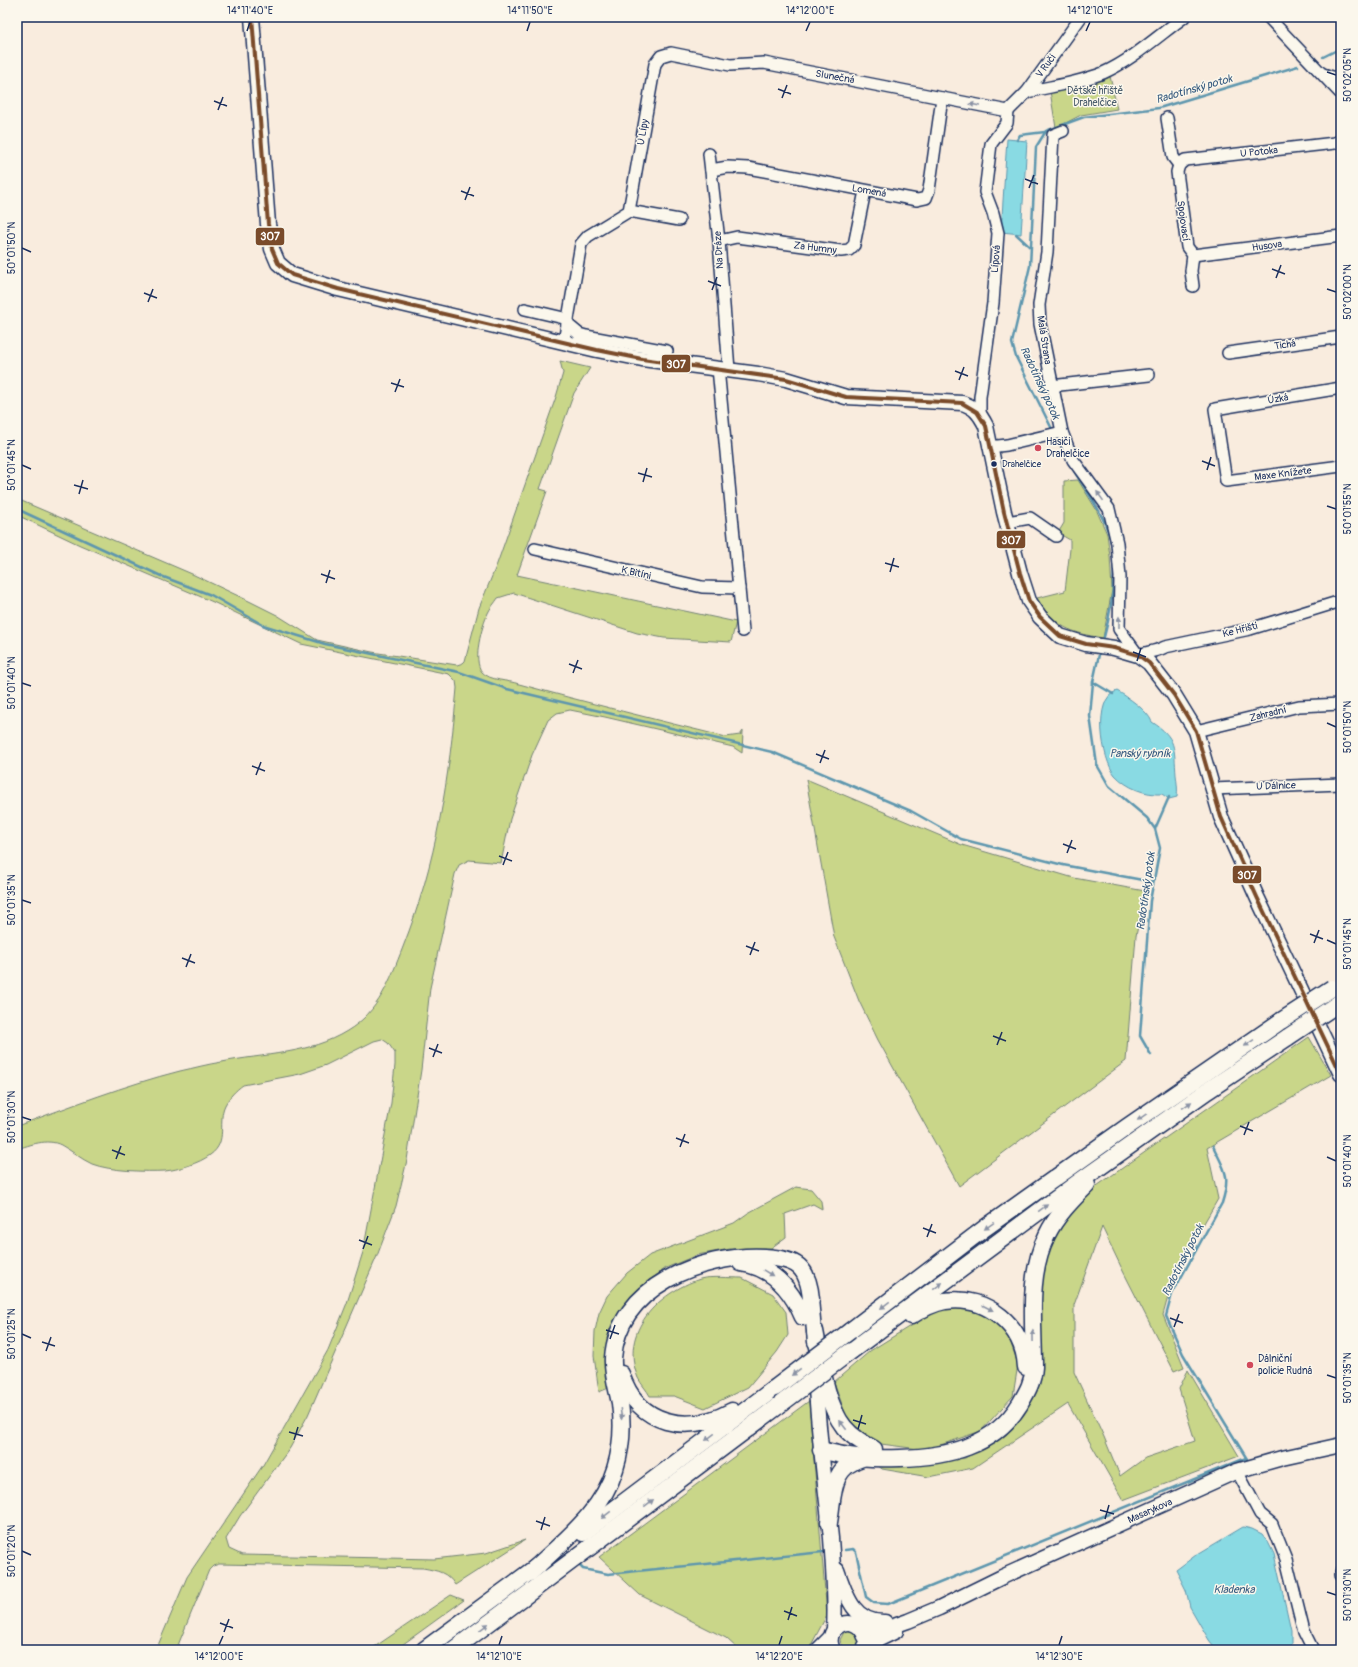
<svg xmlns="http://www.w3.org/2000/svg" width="1358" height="1667" viewBox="0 0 1358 1667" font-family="Pangolin,sans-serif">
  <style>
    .green { fill: #c9d689; stroke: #728274 }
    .water { fill: #89dae3; stroke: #5d96ae }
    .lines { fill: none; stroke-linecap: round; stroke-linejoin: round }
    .stream { stroke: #5d96ae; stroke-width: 2.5 }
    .minor-casing { stroke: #1b2f5e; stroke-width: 14 }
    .major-casing { stroke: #1b2f5e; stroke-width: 17 }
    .highway-casing { stroke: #1b2f5e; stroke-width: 19 }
    .minor { stroke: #fbf7ec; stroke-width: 11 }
    .major { stroke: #fbf7ec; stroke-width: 14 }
    .highway { stroke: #fbf7ec; stroke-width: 16 }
    .highway-bridge-casing { stroke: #1b2f5e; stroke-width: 19; stroke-linecap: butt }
    .highway-bridge { stroke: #fbf7ec; stroke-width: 16 }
    .bus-1-casing { stroke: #fbf7ec; stroke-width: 7 }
    .bus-1 { stroke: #7a4b2a; stroke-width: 4 }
    .oneway { fill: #8b93a5 }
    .ticks { fill: none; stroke: #1b2f5e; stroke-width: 1.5 }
    .poi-dot { fill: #d1495b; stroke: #fbf7ec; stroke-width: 1.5 }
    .bus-dot { fill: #1b2f5e; stroke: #fbf7ec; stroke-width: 1.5 }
    .labels { text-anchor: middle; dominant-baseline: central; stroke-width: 3; stroke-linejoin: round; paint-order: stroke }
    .bus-label { font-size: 9px; fill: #1b2f5e; stroke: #fbf7ec; text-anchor: start }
    .street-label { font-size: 10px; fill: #1b2f5e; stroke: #fbf7ec }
    .park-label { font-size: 10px; fill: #465969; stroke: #fbf7ec }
    .poi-label { font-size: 10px; fill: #1b2f5e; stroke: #fbf7ec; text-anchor: start }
    .water-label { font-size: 11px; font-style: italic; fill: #365a7f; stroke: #fbf7ec }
    .line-badge { stroke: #fbf7ec; stroke-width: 1.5 }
    .badge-label { font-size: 11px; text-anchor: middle; font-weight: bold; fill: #fff }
    .neatline { fill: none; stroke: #1b2f5e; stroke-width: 1.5 }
    .ticks-label { font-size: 10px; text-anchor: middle; fill: #1b2f5e }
  </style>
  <rect width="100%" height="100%" fill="#f9ecde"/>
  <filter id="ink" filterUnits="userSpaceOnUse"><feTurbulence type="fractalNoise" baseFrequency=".025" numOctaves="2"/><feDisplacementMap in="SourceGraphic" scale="8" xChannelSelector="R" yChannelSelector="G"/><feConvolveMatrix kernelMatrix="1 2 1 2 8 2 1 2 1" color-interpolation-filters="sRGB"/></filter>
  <g filter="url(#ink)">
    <g class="green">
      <path d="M 1110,76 L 1117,109 L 1081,115 L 1056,128 L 1050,91 Z"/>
      <path d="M 560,361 L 590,368 L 574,393 L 540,489 L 547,491 L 517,575 L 736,622 L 731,642 L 664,638 L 637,633 L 514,593 L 498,598 C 495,603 490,608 488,613 C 482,626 472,660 482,672 C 490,681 508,680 519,684 C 588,703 657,720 726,737 L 740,735 L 743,731 L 742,753 L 733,747 L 605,717 L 570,710 L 557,713 L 548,720 L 532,755 L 510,819 L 501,863 L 469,860 L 459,865 L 455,874 L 430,988 L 421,1070 L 407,1160 L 396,1206 L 377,1256 L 308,1415 L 290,1448 L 240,1516 L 226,1539 L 229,1549 L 242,1555 L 434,1559 L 486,1553 L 525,1540 L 455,1585 C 447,1572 438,1571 423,1568 L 219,1564 L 213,1566 L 209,1570 L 176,1650 L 156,1650 L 187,1577 L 263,1465 L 328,1350 L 347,1303 L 363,1252 L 391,1103 L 395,1065 L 395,1053 L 388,1043 L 382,1039 L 374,1041 L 326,1065 L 300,1074 L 243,1085 C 236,1090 229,1097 225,1105 C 217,1121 229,1142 210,1155 C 200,1163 177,1170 165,1171 C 145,1172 110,1171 92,1164 C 81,1159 72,1151 61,1145 C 47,1138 30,1145 17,1149 L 17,1126 C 71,1106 125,1085 180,1071 C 194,1068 208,1064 222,1062 C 263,1054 310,1054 347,1031 C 379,1012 390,980 403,947 C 437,861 449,779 457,688 L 456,681 L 449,674 L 301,644 L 213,602 L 80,545 L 17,515 L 17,499 L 192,574 L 249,601 L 277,615 L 317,640 L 372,652 L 457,665 L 463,663 L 465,661 L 479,608 L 497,564 L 556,397 L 563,373 Z"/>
      <path d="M 1078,480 L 1096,509 L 1107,534 L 1110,556 L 1112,590 L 1103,638 C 1071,633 1054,627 1037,598 L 1065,591 L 1070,549 L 1070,540 L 1058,533 L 1064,523 L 1064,481 Z"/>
      <path d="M 806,779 L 962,845 L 1074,878 L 1145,891 L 1136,936 L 1126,1061 L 959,1186 L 878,1040 L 859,1001 L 834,937 Z"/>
      <path d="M 1309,1037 L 1331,1075 L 1207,1148 L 1218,1199 L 1174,1275 L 1163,1315 L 1184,1367 L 1174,1371 L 1123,1271 L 1102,1227 L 1074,1305 L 1074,1372 L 1104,1437 L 1120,1476 L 1145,1458 L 1195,1441 L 1179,1389 L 1188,1370 L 1239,1456 L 1123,1500 L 1068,1404 L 973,1468 L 929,1477 L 882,1469 L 876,1464 L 965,1458 L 1006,1433 L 1022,1415 L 1040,1271 L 1052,1237 L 1084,1195 Z"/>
      <path d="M 796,1187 L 811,1189 L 821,1201 L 822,1209 L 813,1204 L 785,1214 L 786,1237 L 771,1248 L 730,1249 L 697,1255 L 666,1268 L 643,1285 L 621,1310 L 612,1331 L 611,1387 L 599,1392 L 594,1356 L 595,1331 L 599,1313 L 607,1296 L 627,1273 L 650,1255 L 734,1223 L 748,1213 Z"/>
      <path d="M 742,1278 L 773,1294 L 786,1312 L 788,1335 L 777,1352 L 748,1387 L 705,1408 L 674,1396 L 650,1396 C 647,1390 641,1384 638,1378 C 619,1331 658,1293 700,1279 C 710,1276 731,1278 742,1278 Z"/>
      <path d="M 939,1308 L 980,1309 L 1007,1332 L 1018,1364 L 1013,1396 L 981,1431 L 926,1450 L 881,1444 L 849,1424 L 834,1382 L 870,1351 Z"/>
      <path d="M 809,1401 L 827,1615 L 810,1647 L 806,1650 L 739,1650 L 726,1638 L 640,1595 L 599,1557 Z"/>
      <path d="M 451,1595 L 464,1600 L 395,1650 L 370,1650 Z"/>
      <path d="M 845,1630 L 854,1630 L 860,1641 L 856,1649 L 848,1650 L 842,1647 L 840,1640 Z"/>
    </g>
    <g class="water">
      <path d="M 1007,139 L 1027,141 L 1021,234 L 1001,232 Z"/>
      <path d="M 1117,691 C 1128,697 1148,711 1152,722 C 1177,738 1174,748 1176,775 C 1177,783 1178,789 1177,797 L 1169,799 L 1162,794 C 1145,795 1127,788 1115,775 C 1102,760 1092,698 1117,691 Z"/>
      <path d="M 1243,1527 L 1252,1529 L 1262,1534 L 1268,1542 L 1274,1554 L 1291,1630 L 1291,1643 L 1288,1650 L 1217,1650 L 1209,1640 L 1190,1607 L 1186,1590 L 1176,1570 L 1196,1555 Z"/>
    </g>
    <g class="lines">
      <g class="stream">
        <path d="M 1323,57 L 1337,50 L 1341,44"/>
        <path d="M 1017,140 L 1020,135 L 1045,132"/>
        <path d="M 1016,234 L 1030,247"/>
        <path d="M 1053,431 L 1016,357 L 1012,343 L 1030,266 L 1036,147 L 1046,131 L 1084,117 L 1159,108 L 1298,66"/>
        <path d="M 1056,437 L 1065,454"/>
        <path d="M 1074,471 C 1087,492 1104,514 1110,538 C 1118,571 1112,609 1103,641"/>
        <path d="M 17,509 L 161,576 L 211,595 L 263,625 L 325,644 L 459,672 L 507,689 L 772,752 L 911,811 L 961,839 L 1063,865 L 1153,882"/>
        <path d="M 1100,650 L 1093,682 L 1090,716 L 1097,765 L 1109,786 L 1147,818 L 1155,829 L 1160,848 L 1150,901 L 1140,1036 L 1151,1055"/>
        <path d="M 1093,682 L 1113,694"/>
        <path d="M 1155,829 L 1169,797"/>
        <path d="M 1213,1146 C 1225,1171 1231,1175 1222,1203 L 1172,1294 L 1166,1316 L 1183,1354 L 1247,1459"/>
        <path d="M 845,1550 L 853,1549 L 856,1552 L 866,1597 L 874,1603 L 888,1604 L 1246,1458"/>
        <path d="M 578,1564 L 583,1569 L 608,1574 L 823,1552"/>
      </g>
      <defs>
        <g id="minor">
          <path d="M 1268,17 L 1341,94"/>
          <path d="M 1323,74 L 1341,80"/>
          <path d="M 1027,92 C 1052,86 1079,83 1103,73 C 1132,60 1158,36 1184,17"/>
          <path d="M 1008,111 L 1027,92 L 1081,17"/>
          <path d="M 1167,118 L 1173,157 L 1179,165"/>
          <path d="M 1063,131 L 1053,135 L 1047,252 L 1039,305 L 1040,324 L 1062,432 L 1073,460 L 1109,509 L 1117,543 L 1120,577 L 1119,629 L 1138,655 C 1147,652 1155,652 1165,647 L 1250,629 L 1341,601"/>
          <path d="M 709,154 L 719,241 L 729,370"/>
          <path d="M 1179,165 L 1185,160 L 1335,143 L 1341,140"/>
          <path d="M 1179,165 L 1177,172 L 1187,247 L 1193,255 L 1191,271 L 1193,286"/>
          <path d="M 711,170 L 728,167 L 748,168 L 917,200 L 926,198 L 929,190 L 942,98"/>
          <path d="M 629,211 L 679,220"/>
          <path d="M 719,241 L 737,237 L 841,251 L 849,250 L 854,245 L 865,191"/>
          <path d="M 1193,255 L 1341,236"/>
          <path d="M 525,309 L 568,319"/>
          <path d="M 567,324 L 579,334 L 586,336 L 667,351"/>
          <path d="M 564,342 L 581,244 L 588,236 L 629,211 L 655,64 L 661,56 L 671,53 L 730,65 L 764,63 L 1008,111"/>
          <path d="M 1228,353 L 1341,337"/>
          <path d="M 718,368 L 743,631"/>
          <path d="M 1051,386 L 1149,375"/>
          <path d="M 1341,388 L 1215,409 L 1226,481 L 1341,466"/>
          <path d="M 980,414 L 980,397 L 993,303 L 998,233 L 993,213 L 985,192 L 991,144 L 1007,123 L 1008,111"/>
          <path d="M 989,447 L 1007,445 L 1062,432"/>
          <path d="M 1007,522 L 1030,518 L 1056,536"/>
          <path d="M 535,549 L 702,587 L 739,588"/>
          <path d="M 1196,731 L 1299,706 L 1341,704"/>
          <path d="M 1212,789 L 1341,784"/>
          <path d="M 1237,1471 L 1260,1514 L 1272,1524 L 1286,1559 L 1304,1632 L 1313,1650"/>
          <path d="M 1341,1572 L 1341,1575"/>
        </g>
        <g id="major">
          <path d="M 252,17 L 268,224 L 272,249 L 278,263 L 292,275 L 338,289 L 597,350 L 642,359 L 758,374 L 786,379 L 846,397 L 962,403 C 975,407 980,414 986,426 L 1004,512 L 1020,573 L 1029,601 L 1040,617 L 1060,636 L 1086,644 L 1114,648 L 1138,655 L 1149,663 L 1174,695 L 1196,731 L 1221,817 L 1257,897 L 1341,1074"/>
          <path d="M 811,1299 L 815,1342"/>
          <path d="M 815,1369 C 817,1425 825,1482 831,1538 C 833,1568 836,1599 834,1629"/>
          <path d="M 837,1570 C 846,1596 854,1623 885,1622"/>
          <path d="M 861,1629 L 888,1628 L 908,1621 L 939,1608 L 1002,1577 L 1237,1471 L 1282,1458 L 1341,1445"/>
          <path d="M 865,1646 L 896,1631"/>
          <path d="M 818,1650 L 831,1637"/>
          <path d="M 833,1650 C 821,1625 857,1611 865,1637"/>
        </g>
        <g id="highway">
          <path d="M 741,1263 C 772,1267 791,1289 803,1317"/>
          <path d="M 911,1316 C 922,1309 933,1303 945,1301 C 987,1295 1024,1326 1026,1367"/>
          <path d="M 815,1331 C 821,1360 825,1403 844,1427 C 852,1437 863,1443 874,1449"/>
          <path d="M 850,1331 L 985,1228 L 1127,1127 L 1281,1021"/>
          <path d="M 851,1351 L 1080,1181 L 1207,1091 L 1288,1037"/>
          <path d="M 621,1374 C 638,1426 688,1435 732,1411"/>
          <path d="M 821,1450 C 849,1458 872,1459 900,1458 C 947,1457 994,1447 1020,1404 C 1027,1392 1033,1382 1034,1367 C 1034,1324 1027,1275 1047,1235 C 1056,1216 1072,1200 1087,1185"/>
          <path d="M 829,1522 C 834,1494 830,1468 862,1458"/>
          <path d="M 583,1533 L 775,1388"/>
          <path d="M 530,1573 C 562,1542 602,1513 615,1469 C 622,1447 623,1425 620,1403 C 617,1388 612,1373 613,1358 C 618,1286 702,1254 764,1257 C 797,1259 808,1266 811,1299"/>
          <path d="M 424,1650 L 538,1566"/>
          <path d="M 453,1650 L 778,1406"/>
        </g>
      </defs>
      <use href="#minor" class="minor-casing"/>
      <use href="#major" class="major-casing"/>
      <use href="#highway" class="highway-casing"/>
      <use href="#minor" class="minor"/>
      <use href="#major" class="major"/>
      <use href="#highway" class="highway"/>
      <defs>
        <g id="highway-bridge">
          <path d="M 1281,1021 L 1332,988"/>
          <path d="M 1288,1037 L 1339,1003"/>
          <path d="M 775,1388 L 850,1331"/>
          <path d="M 778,1406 L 851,1351"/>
        </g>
      </defs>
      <use href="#highway-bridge" class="highway-bridge-casing"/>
      <use href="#highway-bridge" class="highway-bridge"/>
      <defs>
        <path id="bus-1" d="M 252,17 L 268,224 L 272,249 L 278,263 L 292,275 L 338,289 L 597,350 L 642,359 L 786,379 L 846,397 L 962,403 L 977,412 L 986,426 L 1004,512 L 1020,573 L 1029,601 L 1040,617 L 1060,636 L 1086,644 L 1114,648 L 1138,655 L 1149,663 L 1174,695 L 1196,731 L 1221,817 L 1257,897 L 1341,1074"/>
      </defs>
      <use href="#bus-1" class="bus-1-casing"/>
      <use href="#bus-1" class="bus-1"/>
    </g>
    <defs><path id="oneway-solid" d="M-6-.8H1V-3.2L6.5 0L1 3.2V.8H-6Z"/></defs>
    <g class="oneway">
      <use href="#oneway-solid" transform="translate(975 105) rotate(-169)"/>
      <use href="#oneway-solid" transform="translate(1100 496) rotate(-126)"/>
      <use href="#oneway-solid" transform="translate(1119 622) rotate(-90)"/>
      <use href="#oneway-solid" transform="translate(1249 1043) rotate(146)"/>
      <use href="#oneway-solid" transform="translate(1187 1105) rotate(-35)"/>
      <use href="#oneway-solid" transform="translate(1142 1117) rotate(145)"/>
      <use href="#oneway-solid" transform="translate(1043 1208) rotate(-36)"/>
      <use href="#oneway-solid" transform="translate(989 1226) rotate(145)"/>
      <use href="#oneway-solid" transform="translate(768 1273) rotate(31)"/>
      <use href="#oneway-solid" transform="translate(938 1286) rotate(-37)"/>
      <use href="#oneway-solid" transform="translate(885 1305) rotate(142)"/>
      <use href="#oneway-solid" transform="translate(988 1308) rotate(27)"/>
      <use href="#oneway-solid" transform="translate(1033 1336) rotate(-91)"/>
      <use href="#oneway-solid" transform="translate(796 1372) rotate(143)"/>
      <use href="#oneway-solid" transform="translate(621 1414) rotate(83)"/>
      <use href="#oneway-solid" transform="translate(843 1425) rotate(-127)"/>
      <use href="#oneway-solid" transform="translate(710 1437) rotate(143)"/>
      <use href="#oneway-solid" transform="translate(649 1503) rotate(-37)"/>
      <use href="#oneway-solid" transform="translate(606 1515) rotate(143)"/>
      <use href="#oneway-solid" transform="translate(484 1627) rotate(-37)"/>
    </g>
  </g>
  <path class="ticks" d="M 247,31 L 250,22M 527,31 L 530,22M 806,31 L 810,22M 1086,31 L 1090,22M 1327,72 L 1336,75M 778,89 L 791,94M 782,98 L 787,85M 214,101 L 227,106M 218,110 L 223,97M 1025,179 L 1038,184M 1029,188 L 1034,175M 461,191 L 474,196M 465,200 L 470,187M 22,248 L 31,252M 1272,269 L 1285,274M 1276,278 L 1281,265M 708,281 L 721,286M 1327,289 L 1336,292M 712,290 L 717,277M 144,293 L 157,298M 148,302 L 153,289M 955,371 L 968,376M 959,380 L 964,367M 391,383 L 404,387M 395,392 L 400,379M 1202,461 L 1215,466M 22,465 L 31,469M 1207,470 L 1211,457M 638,473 L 652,477M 643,482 L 647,468M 74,485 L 88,489M 79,494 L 83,480M 1327,506 L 1336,509M 885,563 L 899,567M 890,572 L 894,558M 321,574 L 335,579M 326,583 L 330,570M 1133,652 L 1146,657M 1137,661 L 1141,648M 569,664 L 582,669M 573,673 L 578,660M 22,683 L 31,686M 1327,723 L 1336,727M 816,754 L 829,759M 820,763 L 825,750M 252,766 L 265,771M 256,775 L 261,762M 1063,844 L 1076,849M 1067,853 L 1072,840M 499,856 L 512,861M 503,865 L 508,852M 22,900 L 31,903M 1310,934 L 1323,939M 1327,940 L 1336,944M 1314,943 L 1319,930M 746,946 L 759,951M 750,955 L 755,942M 182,958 L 195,963M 186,967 L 191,954M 993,1036 L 1006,1041M 997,1045 L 1002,1032M 429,1048 L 442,1053M 433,1057 L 438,1044M 22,1117 L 31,1120M 1240,1126 L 1253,1131M 1244,1135 L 1249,1122M 676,1138 L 689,1143M 680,1147 L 685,1134M 112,1150 L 125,1155M 1327,1157 L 1336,1161M 116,1159 L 121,1146M 923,1228 L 936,1233M 927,1237 L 932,1224M 359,1240 L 372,1245M 363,1249 L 368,1236M 1170,1318 L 1183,1323M 1174,1327 L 1179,1314M 606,1330 L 619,1334M 22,1334 L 31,1338M 610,1339 L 615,1325M 42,1342 L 55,1346M 46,1351 L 51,1337M 1327,1375 L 1336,1378M 853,1420 L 866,1424M 858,1429 L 862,1415M 289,1432 L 303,1436M 294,1440 L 298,1427M 1100,1510 L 1114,1514M 1105,1519 L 1109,1505M 536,1521 L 550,1526M 541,1530 L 545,1517M 22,1551 L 31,1555M 1327,1592 L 1336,1595M 784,1611 L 797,1616M 788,1620 L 792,1607M 220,1623 L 233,1628M 224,1632 L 229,1619M 219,1645 L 223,1636M 499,1645 L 502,1636M 779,1645 L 782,1636M 1059,1645 L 1062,1636"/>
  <g class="poi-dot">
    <circle cx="1038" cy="448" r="4"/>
    <circle cx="1250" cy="1365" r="4"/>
  </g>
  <circle class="bus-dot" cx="994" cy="464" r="3.5"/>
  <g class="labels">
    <g class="bus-label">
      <text x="1002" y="464">Drahelčice</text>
    </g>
    <g class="street-label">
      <text transform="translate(1046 66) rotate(-54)">V Ruči</text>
      <text transform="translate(835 77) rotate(10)">Slunečná</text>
      <text transform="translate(643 132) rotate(-80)">U Lípy</text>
      <text transform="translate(1259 152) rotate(-6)">U Potoka</text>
      <text transform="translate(869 191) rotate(10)">Lomená</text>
      <text transform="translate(1183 221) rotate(82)">Spojovací</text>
      <text transform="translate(1267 246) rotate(-8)">Husova</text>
      <text transform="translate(815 248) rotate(7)">Za Humny</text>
      <text transform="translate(719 250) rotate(-94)">Na Dráze</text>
      <text transform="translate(996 259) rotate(-85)">Lípová</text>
      <text transform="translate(1044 340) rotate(81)">Malá Strana</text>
      <text transform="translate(1285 345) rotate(-8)">Tichá</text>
      <text transform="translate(1278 399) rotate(-10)">Úzká</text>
      <text transform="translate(1283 474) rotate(-7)">Maxe Knížete</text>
      <text transform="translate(636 573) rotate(13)">K Bitíni</text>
      <text transform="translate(1240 630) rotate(-14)">Ke Hřišti</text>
      <text transform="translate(1268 714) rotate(-14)">Zahradní</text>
      <text transform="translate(1276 786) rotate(-2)">U Dálnice</text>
      <text transform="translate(1150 1511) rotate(-24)">Masarykova</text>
    </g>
    <g class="park-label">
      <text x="1095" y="91">Dětské hřiště<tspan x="1095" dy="12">Drahelčice</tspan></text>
    </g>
    <g class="poi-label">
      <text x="1046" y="442">Hasiči<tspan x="1046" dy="12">Drahelčice</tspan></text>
      <text x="1258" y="1359">Dálniční<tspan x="1258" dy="12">policie Rudná</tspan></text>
    </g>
    <g class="water-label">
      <text transform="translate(1194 89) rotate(-16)">Radotínský potok</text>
      <text transform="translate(1040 383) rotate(65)">Radotínský potok</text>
      <text x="1140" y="753">Panský rybník</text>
      <text transform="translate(1146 891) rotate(-82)">Radotínský potok</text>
      <text transform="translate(1183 1260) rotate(-63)">Radotínský potok</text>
      <text x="1234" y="1589">Kladenka</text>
    </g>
  </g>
  <g class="line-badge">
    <rect x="255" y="227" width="30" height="19" rx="4" fill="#7a4b2a"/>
    <rect x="661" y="354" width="30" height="19" rx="4" fill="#7a4b2a"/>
    <rect x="996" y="530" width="30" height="19" rx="4" fill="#7a4b2a"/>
    <rect x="1232" y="865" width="30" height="19" rx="4" fill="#7a4b2a"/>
  </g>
  <g class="badge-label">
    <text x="270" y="240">307</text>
    <text x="676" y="368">307</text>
    <text x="1011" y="544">307</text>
    <text x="1247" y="879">307</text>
  </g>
  <rect width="1358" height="1667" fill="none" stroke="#fbf7ec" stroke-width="44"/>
  <rect x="22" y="22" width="1314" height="1623" class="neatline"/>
  <g class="ticks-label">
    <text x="250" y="14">14°11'40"E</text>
    <text x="530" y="14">14°11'50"E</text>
    <text x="810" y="14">14°12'00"E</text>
    <text x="1090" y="14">14°12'10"E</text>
    <text transform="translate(1347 75) rotate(-90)" y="4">50°02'05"N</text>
    <text transform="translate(11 248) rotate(-90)" y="4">50°01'50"N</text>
    <text transform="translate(1347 292) rotate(-90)" y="4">50°02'00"N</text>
    <text transform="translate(11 465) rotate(-90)" y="4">50°01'45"N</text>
    <text transform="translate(1347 509) rotate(-90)" y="4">50°01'55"N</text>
    <text transform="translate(11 683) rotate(-90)" y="4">50°01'40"N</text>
    <text transform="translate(1347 727) rotate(-90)" y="4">50°01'50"N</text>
    <text transform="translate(11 900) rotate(-90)" y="4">50°01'35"N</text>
    <text transform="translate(1347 944) rotate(-90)" y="4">50°01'45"N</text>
    <text transform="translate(11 1117) rotate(-90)" y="4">50°01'30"N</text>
    <text transform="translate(1347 1161) rotate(-90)" y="4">50°01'40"N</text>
    <text transform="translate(11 1334) rotate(-90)" y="4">50°01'25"N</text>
    <text transform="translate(1347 1378) rotate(-90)" y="4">50°01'35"N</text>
    <text transform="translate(11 1551) rotate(-90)" y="4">50°01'20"N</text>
    <text transform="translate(1347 1595) rotate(-90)" y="4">50°01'30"N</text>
    <text x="219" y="1660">14°12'00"E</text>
    <text x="499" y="1660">14°12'10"E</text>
    <text x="779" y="1660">14°12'20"E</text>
    <text x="1059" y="1660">14°12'30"E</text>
  </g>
</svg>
